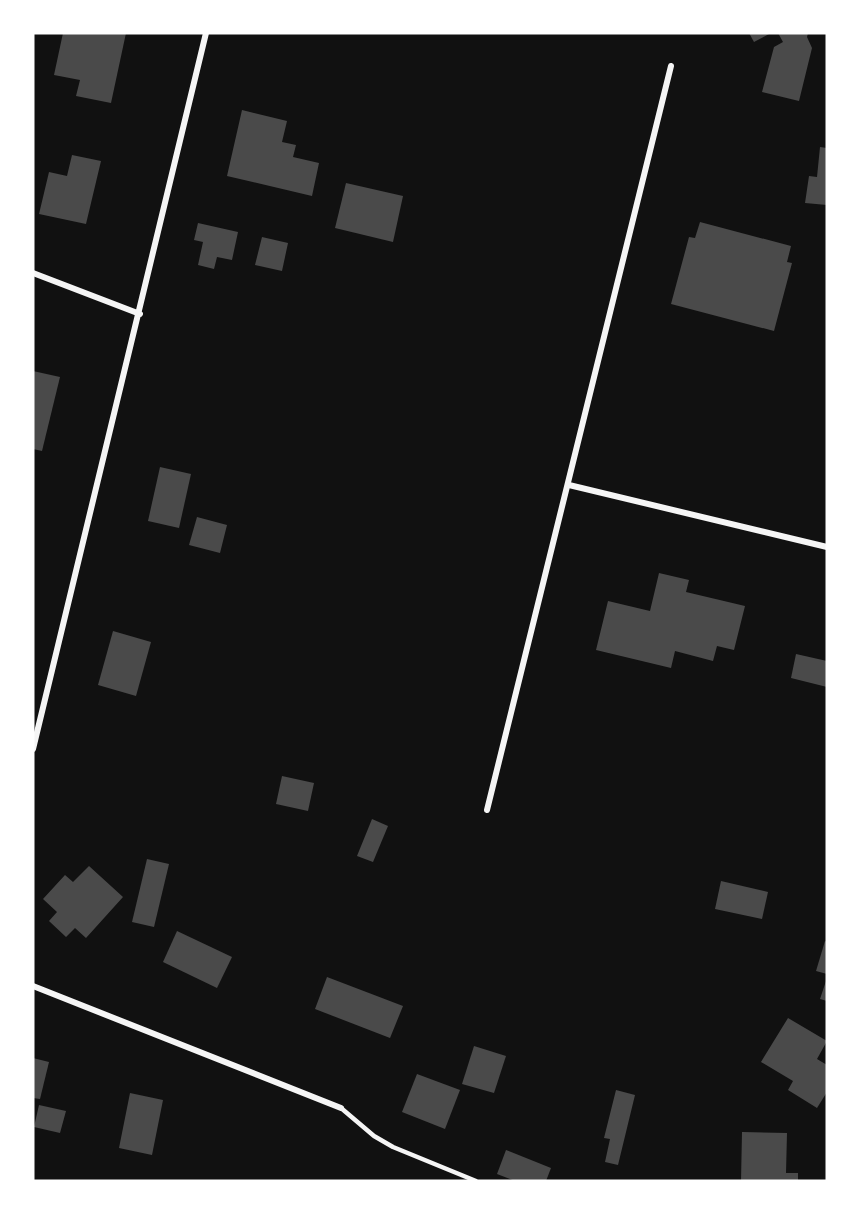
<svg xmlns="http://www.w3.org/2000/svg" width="860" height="1214" viewBox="0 0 860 1214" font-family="'Nunito Sans',sans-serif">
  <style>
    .building { fill: #4a4a4a }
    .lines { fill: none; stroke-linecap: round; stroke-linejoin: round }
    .service { stroke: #f5f5f5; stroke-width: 4.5 }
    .minor { stroke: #f5f5f5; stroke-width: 6 }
  </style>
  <rect width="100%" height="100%" fill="#111"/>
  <g class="building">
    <path d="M 63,33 L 126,33 L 111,103 L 76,96 L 80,80 L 54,75 Z"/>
    <path d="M 749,33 L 771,33 L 754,42 Z"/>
    <path d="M 778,33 L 808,33 L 807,37 L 812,48 L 799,101 L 762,92 L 774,47 L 783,42 Z"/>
    <path d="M 242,110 L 287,121 L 282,142 L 296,145 L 293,157 L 319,163 L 312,196 L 227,176 Z"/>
    <path d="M 820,147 L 827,148 L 827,205 L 805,203 L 809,176 L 817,177 Z"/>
    <path d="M 72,155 L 101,161 L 86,224 L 39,214 L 49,172 L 67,176 Z"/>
    <path d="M 346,183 L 403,196 L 393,242 L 335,228 Z"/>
    <path d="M 700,222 L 791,246 L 787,262 L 792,263 L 774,331 L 671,304 L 689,237 L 695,238 Z"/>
    <path d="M 198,223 L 238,232 L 232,260 L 217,257 L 214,269 L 198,265 L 203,242 L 194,240 Z"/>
    <path d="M 262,237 L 288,243 L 282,271 L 255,265 Z"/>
    <path d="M 33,371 L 60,377 L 42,451 L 33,449 Z"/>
    <path d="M 160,467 L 191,474 L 179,528 L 148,521 Z"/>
    <path d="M 197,517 L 227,525 L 220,553 L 189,545 Z"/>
    <path d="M 659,573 L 689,580 L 686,592 L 745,606 L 734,650 L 717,646 L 713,661 L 675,651 L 671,668 L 596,650 L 608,601 L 650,611 Z"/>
    <path d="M 113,631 L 151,642 L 136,696 L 98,685 Z"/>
    <path d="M 796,654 L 827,661 L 827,687 L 791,678 Z"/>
    <path d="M 282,776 L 314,783 L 308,811 L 276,804 Z"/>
    <path d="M 372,819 L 388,826 L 373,862 L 357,856 Z"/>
    <path d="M 147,859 L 169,864 L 154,927 L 132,922 Z"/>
    <path d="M 89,866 L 123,897 L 86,938 L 75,928 L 66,937 L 49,921 L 57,912 L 43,899 L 65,875 L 73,882 Z"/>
    <path d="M 721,881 L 768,892 L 762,919 L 715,909 Z"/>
    <path d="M 177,931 L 232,957 L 217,988 L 163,962 Z"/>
    <path d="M 825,941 L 827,942 L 827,974 L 816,971 Z"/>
    <path d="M 327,977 L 403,1006 L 390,1038 L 315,1009 Z"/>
    <path d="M 827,978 L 827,1001 L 820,999 Z"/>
    <path d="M 788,1018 L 827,1041 L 817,1059 L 827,1065 L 827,1092 L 817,1108 L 788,1090 L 793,1081 L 761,1062 Z"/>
    <path d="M 474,1046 L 506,1056 L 494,1093 L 462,1084 Z"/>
    <path d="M 33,1058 L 49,1062 L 40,1099 L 33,1098 Z"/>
    <path d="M 417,1074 L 460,1090 L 445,1129 L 402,1112 Z"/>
    <path d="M 616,1090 L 635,1095 L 618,1165 L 605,1162 L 610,1139 L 604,1138 Z"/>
    <path d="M 130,1093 L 163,1100 L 152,1155 L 119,1148 Z"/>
    <path d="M 39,1105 L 66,1111 L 60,1133 L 34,1127 Z"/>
    <path d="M 742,1132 L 787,1133 L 786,1173 L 798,1173 L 798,1181 L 741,1181 Z"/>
    <path d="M 506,1150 L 551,1168 L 546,1181 L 515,1181 L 497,1174 Z"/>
  </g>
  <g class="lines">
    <path class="service" d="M 341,1108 L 374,1136 L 393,1147 L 476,1181"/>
    <g class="minor">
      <path d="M 33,273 L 140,314"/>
      <path d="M 569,485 L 827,547"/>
      <path d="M 33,749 L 206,33"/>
      <path d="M 487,810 L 671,66"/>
      <path d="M 33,986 L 341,1108"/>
    </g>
  </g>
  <rect width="860" height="1214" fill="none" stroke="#ffffff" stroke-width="69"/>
</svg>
